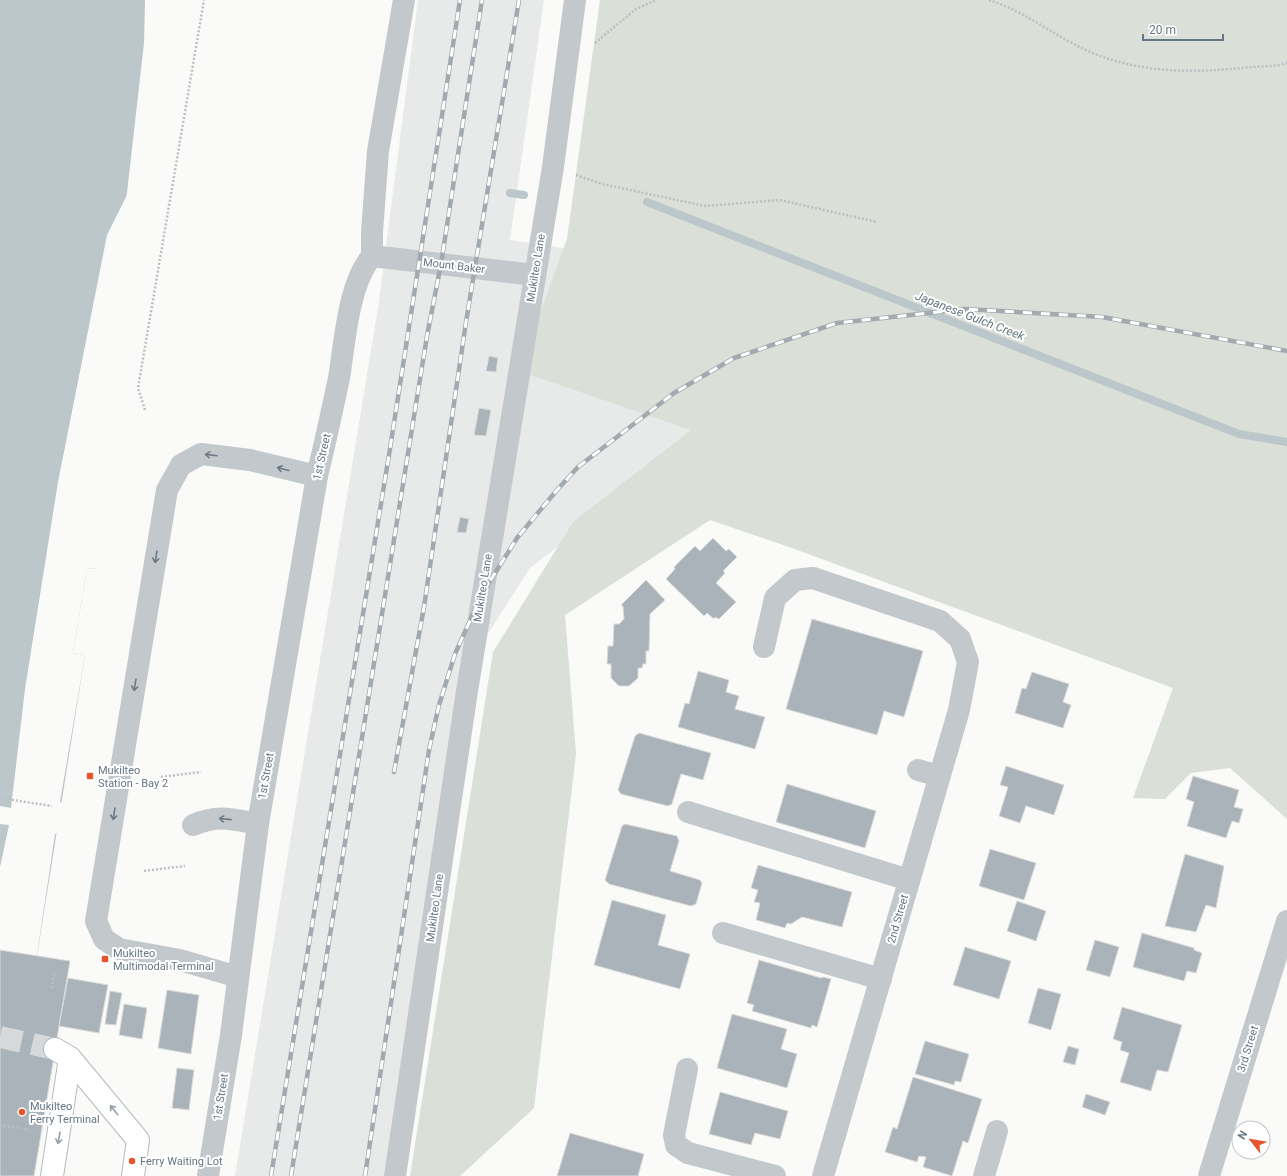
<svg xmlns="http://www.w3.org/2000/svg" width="1287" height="1176" viewBox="0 0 1287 1176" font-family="Roboto,sans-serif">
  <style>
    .built { fill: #e8e9e9 }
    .green { fill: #dadfd7 }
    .water { fill: #bbc7cb }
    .pier { fill: #fafaf8 }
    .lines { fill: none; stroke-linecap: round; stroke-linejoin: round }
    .stream { stroke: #bbc7cb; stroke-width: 8 }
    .building { fill: #aab3b9; stroke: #dcdcda }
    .major-tunnel { stroke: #d5d9db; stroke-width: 22; stroke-dasharray: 22 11; stroke-linecap: butt }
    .major-casing { stroke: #b5babe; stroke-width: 24 }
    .path { stroke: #bbbfc2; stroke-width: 2.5; stroke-dasharray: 2 2; stroke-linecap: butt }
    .minor { stroke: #c3c8cc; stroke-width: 22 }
    .major { stroke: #fff; stroke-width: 22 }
    .rail-casing { stroke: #a2aab0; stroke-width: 4.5 }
    .rail { stroke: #fff; stroke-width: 3; stroke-dasharray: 9; stroke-linecap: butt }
    .oneway { stroke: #6a7a87 }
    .oneway2 { stroke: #939fa8 }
    .poi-dot { fill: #e4572e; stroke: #fff; stroke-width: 1.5 }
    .labels { text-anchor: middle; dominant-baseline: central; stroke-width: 4; stroke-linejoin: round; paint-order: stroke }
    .street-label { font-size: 11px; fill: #657683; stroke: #fff }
    .poi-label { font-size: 11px; fill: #657683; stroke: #fff; text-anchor: start }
    .water-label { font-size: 12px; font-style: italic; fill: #60757c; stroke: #fff }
  </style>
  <rect width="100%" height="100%" fill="#fafaf8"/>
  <path class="built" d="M 418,0 L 544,0 L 510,240 L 656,262 L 712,429 L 530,568 L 464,671 L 385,1176 L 235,1176 L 378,308 Z"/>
  <path class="green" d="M 600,0 L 1287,0 L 1287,819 L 1230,768 L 1191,773 L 1165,799 L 1133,798 L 1173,688 L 789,547 L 710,520 L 565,615 L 576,754 L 534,1108 L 460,1176 L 410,1176 L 493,652 L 573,522 L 691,430 L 519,371 L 567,239 Z"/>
  <path class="water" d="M 0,0 L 145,0 L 144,43 L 109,351 L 98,569 L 87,568 L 73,653 L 85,655 L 37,956 L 0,1176 Z"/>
  <path class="pier" d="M 129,191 L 111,351 L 125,375 L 126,412 L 98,569 L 87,568 L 73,653 L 85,655 L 60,802 L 62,803 L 57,833 L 55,834 L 4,1176 L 0,1176 L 0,867 L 9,825 L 0,824 L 0,806 L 11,808 L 25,689 L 58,482 L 107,235 Z"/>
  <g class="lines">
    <g class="stream">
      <path d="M 510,193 L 524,195"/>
      <path d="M 647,202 L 1239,434 L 1287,442"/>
    </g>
  </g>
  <g class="building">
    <path d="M 489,356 L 498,358 L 496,372 L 486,371 Z"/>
    <path d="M 479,408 L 491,410 L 486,436 L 474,435 Z"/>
    <path d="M 460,517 L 469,519 L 466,533 L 457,532 Z"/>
    <path d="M 713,538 L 726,551 L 729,549 L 737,557 L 723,571 L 725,573 L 716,583 L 736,602 L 719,619 L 715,617 L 714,619 L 707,613 L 704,616 L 666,579 L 675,569 L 674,567 L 695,546 L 700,551 Z"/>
    <path d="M 646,580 L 665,600 L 650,614 L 649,651 L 646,651 L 646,664 L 643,664 L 642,668 L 638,668 L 638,678 L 629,686 L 619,686 L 611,678 L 611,664 L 607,664 L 608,646 L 613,646 L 614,624 L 619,624 L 624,619 L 623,606 L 621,605 Z"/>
    <path d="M 812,619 L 923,651 L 904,717 L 884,711 L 877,735 L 786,709 Z"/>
    <path d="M 698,671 L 729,680 L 726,692 L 739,696 L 735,709 L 765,717 L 755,749 L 678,727 L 685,703 L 689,704 Z"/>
    <path d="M 1032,672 L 1069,684 L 1063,702 L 1071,705 L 1063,728 L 1015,713 L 1022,688 L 1026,689 Z"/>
    <path d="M 639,733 L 711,753 L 703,780 L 681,774 L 672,804 L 668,806 L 621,794 L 618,790 L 635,736 Z"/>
    <path d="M 1006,766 L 1064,785 L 1054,815 L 1026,806 L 1020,823 L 999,816 L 1008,787 L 1000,785 Z"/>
    <path d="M 1193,776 L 1239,790 L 1234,807 L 1243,809 L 1239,823 L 1232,821 L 1226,838 L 1187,826 L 1194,802 L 1186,799 Z"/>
    <path d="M 787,784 L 876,811 L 865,848 L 776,822 Z"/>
    <path d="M 625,824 L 677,836 L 679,841 L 670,871 L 700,880 L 702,883 L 696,904 L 691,906 L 609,884 L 605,880 L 622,826 Z"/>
    <path d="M 990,849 L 1036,863 L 1024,900 L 979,886 Z"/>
    <path d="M 1185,854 L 1224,866 L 1216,908 L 1206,905 L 1196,932 L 1165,926 Z"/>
    <path d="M 758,865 L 852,892 L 842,927 L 802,917 L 791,924 L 787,923 L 785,928 L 756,920 L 760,903 L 754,902 L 758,890 L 751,888 Z"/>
    <path d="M 612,900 L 666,915 L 658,945 L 690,954 L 680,989 L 594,965 Z"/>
    <path d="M 1017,901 L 1046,911 L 1036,941 L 1007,931 Z"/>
    <path d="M 1142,933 L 1194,948 L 1194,950 L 1202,953 L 1196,973 L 1187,971 L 1184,981 L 1133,967 Z"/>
    <path d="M 1095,940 L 1119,947 L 1110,977 L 1086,970 Z"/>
    <path d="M 965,947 L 1011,961 L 999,999 L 953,985 Z"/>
    <path d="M 0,950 L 70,961 L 34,1176 L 0,1176 Z"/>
    <path d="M 759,960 L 821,978 L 823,977 L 831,979 L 817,1027 L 812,1025 L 811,1028 L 752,1011 L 754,1005 L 747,1003 Z"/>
    <path d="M 68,978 L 108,985 L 99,1033 L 59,1026 Z"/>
    <path d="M 1038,988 L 1061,994 L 1051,1030 L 1028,1023 Z"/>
    <path d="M 167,990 L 199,995 L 191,1054 L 158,1048 Z"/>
    <path d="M 110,991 L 122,993 L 116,1025 L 105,1024 Z"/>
    <path d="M 124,1004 L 147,1008 L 142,1039 L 119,1035 Z"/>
    <path d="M 1122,1007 L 1182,1025 L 1168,1072 L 1157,1070 L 1151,1091 L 1120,1082 L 1129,1053 L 1120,1050 L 1122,1042 L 1113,1039 Z"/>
    <path d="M 732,1014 L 787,1029 L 781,1049 L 797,1054 L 787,1088 L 717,1068 Z"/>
    <path d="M 925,1041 L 969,1054 L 961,1082 L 955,1081 L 954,1085 L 915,1074 Z"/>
    <path d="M 1068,1046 L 1079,1049 L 1075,1065 L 1063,1062 Z"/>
    <path d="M 177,1068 L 194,1070 L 189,1110 L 172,1108 Z"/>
    <path d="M 913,1077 L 982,1099 L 968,1143 L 963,1141 L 952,1176 L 923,1167 L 926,1157 L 919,1156 L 917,1162 L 885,1152 L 893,1127 L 897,1129 Z"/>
    <path d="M 720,1092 L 788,1111 L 780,1139 L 755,1133 L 751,1145 L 709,1134 Z"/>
    <path d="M 1086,1094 L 1110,1102 L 1105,1115 L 1082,1107 Z"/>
    <path d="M 570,1133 L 644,1154 L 638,1176 L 557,1176 Z"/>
  </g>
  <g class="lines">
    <path class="major-tunnel" d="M 0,1037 L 55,1049"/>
    <defs>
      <g id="major">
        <path d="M 55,1049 L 70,1058 L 138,1140 L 133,1176"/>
        <path d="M 52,1176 L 70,1058"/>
      </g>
    </defs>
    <use href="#major" class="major-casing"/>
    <g class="path">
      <path d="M 989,0 C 1027,12 1058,39 1095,54 C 1146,74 1197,73 1251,67 C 1262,66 1276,67 1287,63"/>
      <path d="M 595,43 L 636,9 L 656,0"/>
      <path d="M 576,175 L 602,184 L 705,206 L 780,200 L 877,222"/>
      <path d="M 145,410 L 138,388 L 204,0"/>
      <path d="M 161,777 L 201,772"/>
      <path d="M 0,798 L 52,806"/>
      <path d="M 144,871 L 185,866"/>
      <path d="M 51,988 L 55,972"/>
      <path d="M 0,1125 L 29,1130"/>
    </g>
    <g class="minor">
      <path d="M 372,256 L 535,275"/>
      <path d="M 764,647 L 775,598 L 795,580 L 813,578 L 940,621 L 960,639 L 968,662 L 959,710 L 823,1176"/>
      <path d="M 918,770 L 939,776"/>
      <path d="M 688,812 L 909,880"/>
      <path d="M 193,825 C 218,814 232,819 258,824"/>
      <path d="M 723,933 L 881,979"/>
      <path d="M 238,977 L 180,960 L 119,949 L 104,939 L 96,921 L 167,490 L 181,465 L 201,454 L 250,460 L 317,476"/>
      <path d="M 687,1069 L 674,1135 L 676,1145 L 688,1153 L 775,1176"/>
      <path d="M 208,1176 L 231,1035 L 258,824 L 317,476 C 325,444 332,411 339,378 C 345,342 348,284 372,256 L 372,232 L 378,151 L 404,0"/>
      <path d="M 395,1176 L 467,691 L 553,167 L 575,0"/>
      <path d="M 984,1176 L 997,1131"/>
      <path d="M 1209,1176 L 1287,921"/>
    </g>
    <use href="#major" class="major"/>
    <defs>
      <g id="rail">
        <path d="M 394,772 L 424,607 L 466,322 L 519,0"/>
        <path d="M 271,1176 L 389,455 L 460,0"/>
        <path d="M 291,1176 L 427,336 L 441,264 L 482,0"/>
        <path d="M 365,1176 L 429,750 L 439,705 L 455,654 L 482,594 L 517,538 L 557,490 L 578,467 L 674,393 L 734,358 L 837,323 L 965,309 L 1102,317 L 1287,351"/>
      </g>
    </defs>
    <use href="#rail" class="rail-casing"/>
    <use href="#rail" class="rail"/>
  </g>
  <defs><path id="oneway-shaft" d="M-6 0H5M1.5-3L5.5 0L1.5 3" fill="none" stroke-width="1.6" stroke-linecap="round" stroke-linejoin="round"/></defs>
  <g class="oneway">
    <use href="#oneway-shaft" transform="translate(211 455) rotate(-173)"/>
    <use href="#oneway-shaft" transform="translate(283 469) rotate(-165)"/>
    <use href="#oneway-shaft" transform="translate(156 557) rotate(99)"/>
    <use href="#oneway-shaft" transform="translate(135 685) rotate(99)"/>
    <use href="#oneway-shaft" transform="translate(114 814) rotate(99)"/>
    <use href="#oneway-shaft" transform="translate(225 819) rotate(-174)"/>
  </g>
  <g class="oneway2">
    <use href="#oneway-shaft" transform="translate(114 1110) rotate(-129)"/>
    <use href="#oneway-shaft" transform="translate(59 1138) rotate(100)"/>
  </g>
  <g class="poi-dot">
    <rect x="86" y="772" width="8" height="8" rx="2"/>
    <rect x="101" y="955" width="8" height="8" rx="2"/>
    <circle cx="22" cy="1112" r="4"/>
    <circle cx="132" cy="1161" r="4"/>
  </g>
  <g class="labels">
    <g class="street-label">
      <text transform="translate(454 266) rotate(7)">Mount Baker</text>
      <text transform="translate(536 268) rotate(-81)">Mukilteo Lane</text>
      <text transform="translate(322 457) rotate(-77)">1st Street</text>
      <text transform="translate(483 588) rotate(-81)">Mukilteo Lane</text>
      <text transform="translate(266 776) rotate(-80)">1st Street</text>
      <text transform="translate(435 908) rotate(-82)">Mukilteo Lane</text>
      <text transform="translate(898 919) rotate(-74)">2nd Street</text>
      <text transform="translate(1248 1049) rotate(-73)">3rd Street</text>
      <text transform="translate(221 1097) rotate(-81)">1st Street</text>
    </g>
    <g class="poi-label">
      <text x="98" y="770">Mukilteo<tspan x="98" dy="13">Station - Bay 2</tspan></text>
      <text x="113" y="953">Mukilteo<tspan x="113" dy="13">Multimodal Terminal</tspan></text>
      <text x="30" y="1106">Mukilteo<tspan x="30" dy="13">Ferry Terminal</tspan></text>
      <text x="140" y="1161">Ferry Waiting Lot</text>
    </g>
    <g class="water-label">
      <text transform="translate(970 316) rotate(21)">Japanese Gulch Creek</text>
    </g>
  </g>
  <g transform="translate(1251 1140) rotate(301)"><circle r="19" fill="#ffffff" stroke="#c1c8cd"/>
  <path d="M0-3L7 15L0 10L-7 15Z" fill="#e4572e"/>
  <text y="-6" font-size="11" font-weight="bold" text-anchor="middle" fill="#657683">N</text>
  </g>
  <path d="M1143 34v6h80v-6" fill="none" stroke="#657683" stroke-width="2"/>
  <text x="1149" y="34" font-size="12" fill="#657683" stroke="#ffffff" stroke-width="3" paint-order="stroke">20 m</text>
</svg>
